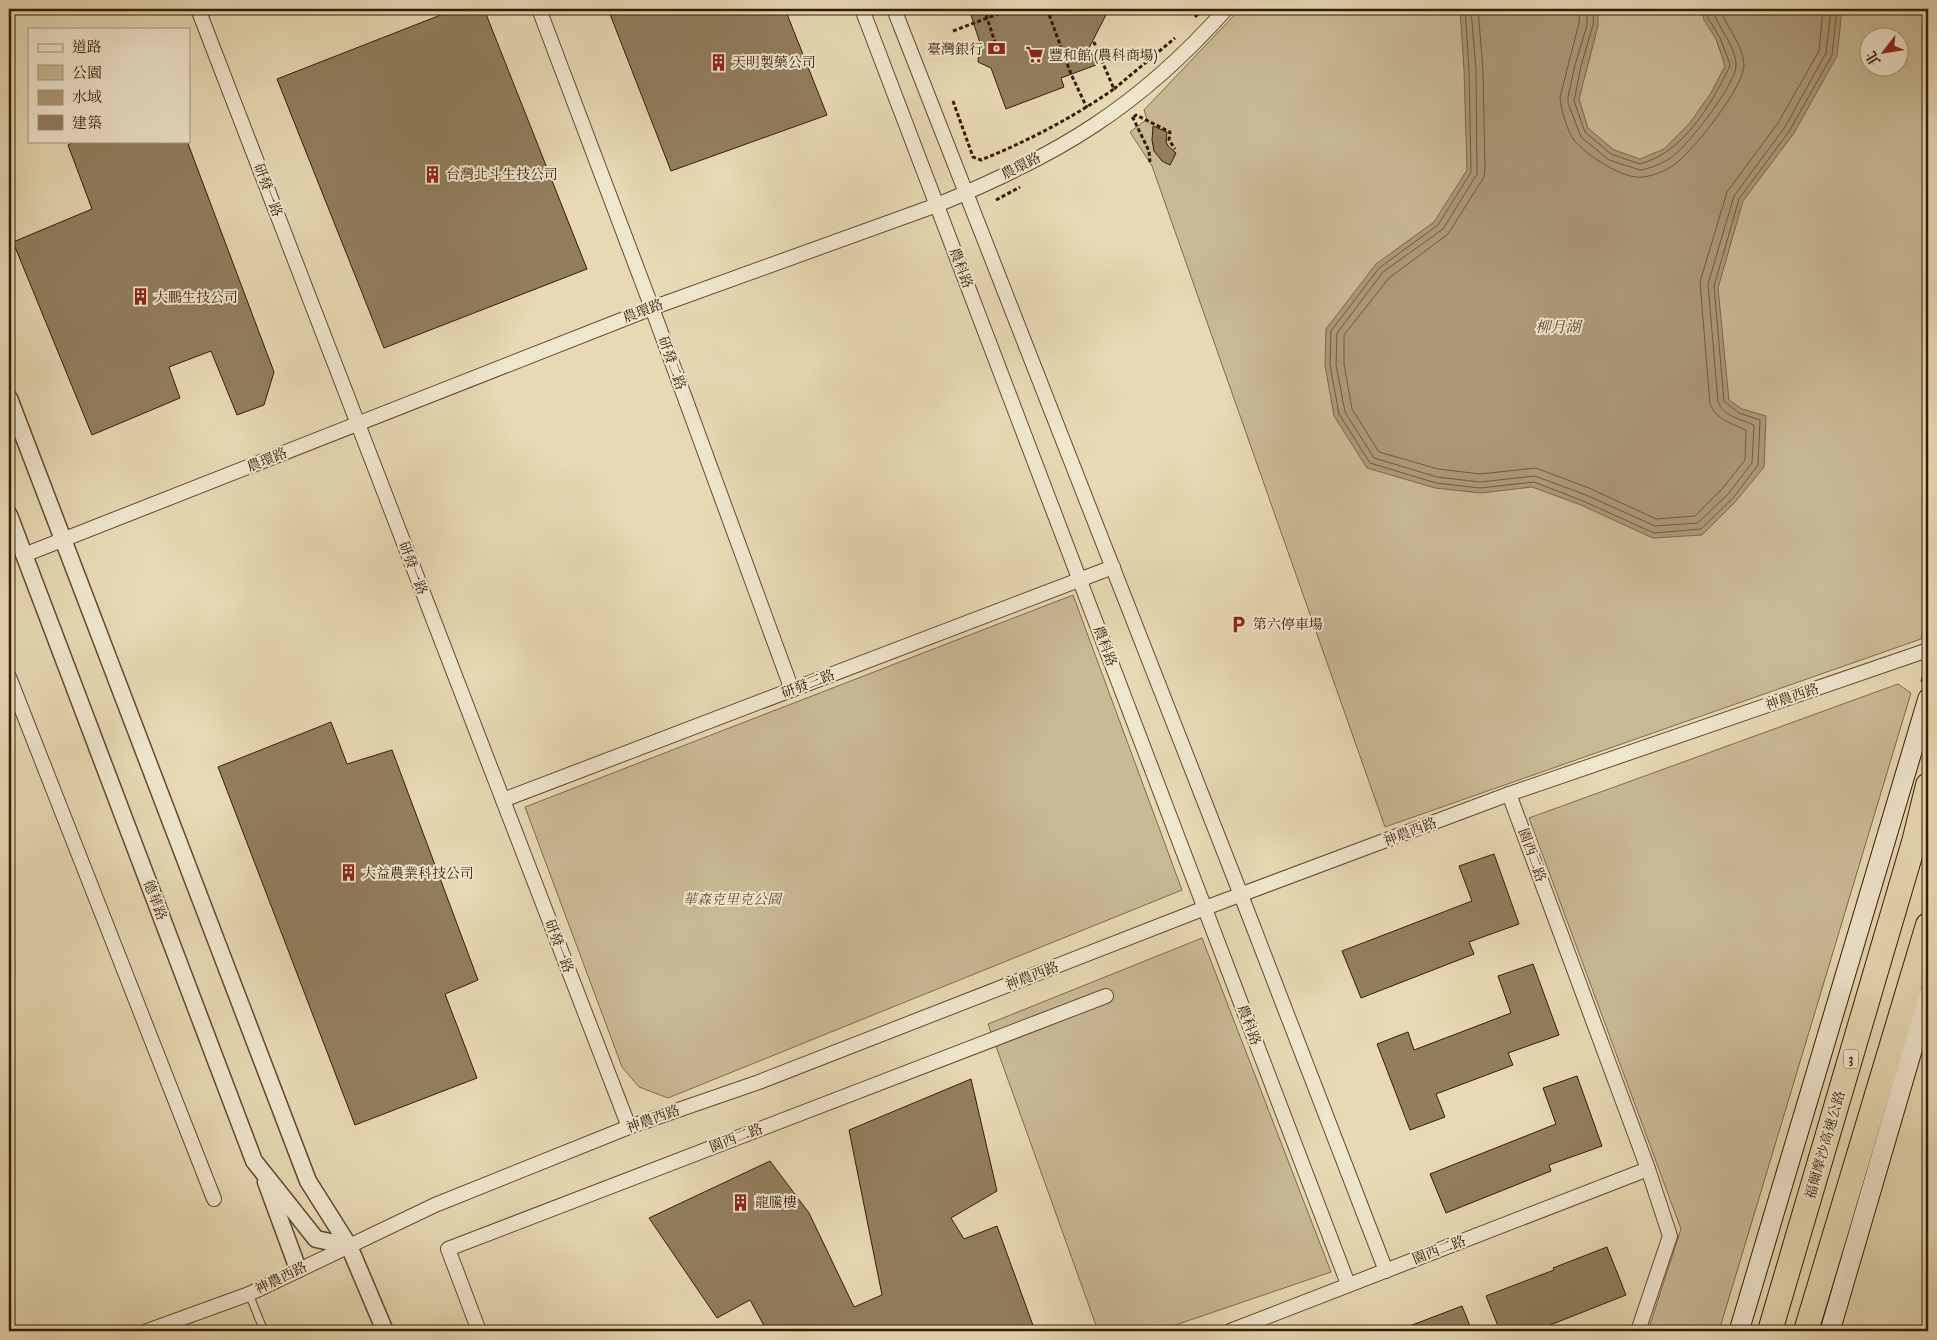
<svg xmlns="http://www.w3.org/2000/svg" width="1937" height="1340" viewBox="0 0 1937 1340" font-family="'IM FELL Great Primer','Noto Serif TC',serif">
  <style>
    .green { fill: #c8b995; stroke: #806a4c; fill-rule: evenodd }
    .water { fill: #ab9878; stroke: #7d664a }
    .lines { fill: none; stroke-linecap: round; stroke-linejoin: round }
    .shore { stroke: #725a3e; stroke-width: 1 }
    .building { fill: #927e5f; stroke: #381b04 }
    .service-casing { stroke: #644a30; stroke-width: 9 }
    .minor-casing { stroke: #644a30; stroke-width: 16 }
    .tertiary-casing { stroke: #644a30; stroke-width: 19 }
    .secondary-casing { stroke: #381b04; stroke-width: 21 }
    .motorway-casing { stroke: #381b04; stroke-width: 26 }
    .path { stroke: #381b04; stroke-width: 3; stroke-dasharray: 4 2.5; stroke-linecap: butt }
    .service { stroke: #efe6ce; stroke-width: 7 }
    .minor { stroke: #efe6ce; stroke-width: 14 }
    .tertiary { stroke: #efe6ce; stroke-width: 16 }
    .secondary { stroke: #efe6ce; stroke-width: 19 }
    .motorway { stroke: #e6d9b3; stroke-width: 24 }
    .labels { text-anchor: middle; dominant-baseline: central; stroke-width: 4; stroke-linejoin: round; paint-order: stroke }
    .shield { fill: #efe6ce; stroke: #6f5841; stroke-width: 1 }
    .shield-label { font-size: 12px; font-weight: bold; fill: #381b04 }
    .poi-label { font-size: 14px; fill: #381b04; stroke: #efe6ce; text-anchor: start }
    .street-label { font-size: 14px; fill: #381b04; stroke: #efe6ce }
    .park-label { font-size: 14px; font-style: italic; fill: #634a30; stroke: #efe6ce }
    .water-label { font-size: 15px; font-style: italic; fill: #60472d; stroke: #efe6ce }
  </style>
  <rect width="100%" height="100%" fill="#e6d9b3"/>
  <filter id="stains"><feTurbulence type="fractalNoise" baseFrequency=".004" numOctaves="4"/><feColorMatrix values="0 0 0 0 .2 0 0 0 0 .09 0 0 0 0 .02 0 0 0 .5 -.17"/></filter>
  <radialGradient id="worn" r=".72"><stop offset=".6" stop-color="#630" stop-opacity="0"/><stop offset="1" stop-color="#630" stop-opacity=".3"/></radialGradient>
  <g class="green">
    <path d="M 1240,9 L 1928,9 L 1928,605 L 1921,639 L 1385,827 L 1152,166 L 1130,132 L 1147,119 L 1144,110 ZM 1870,38 L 1900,38 L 1900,68 L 1870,68 Z"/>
    <path d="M 1073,595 L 1182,890 L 668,1098 L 639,1087 L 622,1067 L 525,807 Z"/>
    <path d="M 1898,684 L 1911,693 L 1719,1331 L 1648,1331 L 1681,1229 L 1529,818 Z"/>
    <path d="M 1202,938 L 1331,1272 L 1158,1331 L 1098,1331 L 988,1024 Z"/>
  </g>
  <path class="water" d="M 1460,9 L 1598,9 L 1598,26 L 1579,99 L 1588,128 L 1614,150 L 1640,159 L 1664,149 L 1689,124 L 1711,93 L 1725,66 L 1716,39 L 1704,20 L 1701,9 L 1842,9 L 1837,56 L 1794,133 L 1743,201 L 1718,288 L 1729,400 L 1742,409 L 1766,416 L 1764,467 L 1736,501 L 1702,535 L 1653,538 L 1581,505 L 1532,487 L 1481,493 L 1435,488 L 1367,468 L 1334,416 L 1325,365 L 1326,329 L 1376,264 L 1434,222 L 1467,170 L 1464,70 Z"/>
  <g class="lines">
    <g class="shore">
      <path d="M 1465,9 L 1469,70 L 1471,172 L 1438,225 L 1379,268 L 1331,331 L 1330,365 L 1339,414 L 1370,463 L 1436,483 L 1480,488 L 1534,482 L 1583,501 L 1654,533 L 1701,529 L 1733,498 L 1758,465 L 1760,420 L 1739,413 L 1724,401 L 1714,286 L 1739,199 L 1790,130 L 1832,55 L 1837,9"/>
      <path d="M 1471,9 L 1476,70 L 1477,174 L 1443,229 L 1383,272 L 1337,333 L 1336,365 L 1345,412 L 1374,458 L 1437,477 L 1480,482 L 1535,476 L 1586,495 L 1655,526 L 1698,523 L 1728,494 L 1752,463 L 1754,425 C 1741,419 1724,417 1718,402 L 1708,284 L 1734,196 L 1785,127 L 1826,53 L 1831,9"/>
      <path d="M 1478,9 L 1483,70 L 1485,169 L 1484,177 L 1448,234 L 1389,278 L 1344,335 L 1344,364 L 1352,409 L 1379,452 L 1438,469 L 1480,474 L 1536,468 L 1589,488 L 1656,519 L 1695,516 L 1722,489 L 1745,460 L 1746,430 C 1733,424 1716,420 1710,404 L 1700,282 L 1727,192 L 1778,123 L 1819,51 L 1823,9"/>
      <path d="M 1580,9 L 1579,23 L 1560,97 C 1560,107 1568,133 1574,140 C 1586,155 1624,180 1643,177 C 1653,176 1668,170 1675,164 C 1693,151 1744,87 1744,65 C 1743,44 1726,27 1720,9"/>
      <path d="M 1587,9 L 1587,25 L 1575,65 L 1568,97 L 1568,103 L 1581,137 L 1609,160 L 1640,170 C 1649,169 1661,164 1669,159 C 1685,150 1736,84 1736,66 C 1737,48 1717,26 1712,9"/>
      <path d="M 1594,9 L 1593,25 L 1581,66 L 1574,101 L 1585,132 L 1611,154 L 1640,164 C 1684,152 1710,106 1729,68 L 1730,64 L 1720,38 L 1708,18 L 1706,9"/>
    </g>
  </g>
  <g class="building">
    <path d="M 456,9 L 484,9 L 587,269 L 384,348 L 277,79 Z"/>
    <path d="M 608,9 L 785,9 L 827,115 L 671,171 Z"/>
    <path d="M 969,9 L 1109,9 L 1089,48 L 1096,65 L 1061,78 L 1064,87 L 1006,109 L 991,68 L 978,62 L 980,43 Z"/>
    <path d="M 1153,126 L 1167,132 L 1166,142 L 1168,146 L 1176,153 L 1170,165 L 1162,161 L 1154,151 L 1152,140 Z"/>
    <path d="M 76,141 L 187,141 L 274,372 L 264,405 L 237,415 L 211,351 L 169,367 L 180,398 L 92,435 L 13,242 L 92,209 L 68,145 Z"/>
    <path d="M 331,722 L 347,764 L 392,750 L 478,980 L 445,994 L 477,1078 L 355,1125 L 218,767 Z"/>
    <path d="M 1494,854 L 1519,924 L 1469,942 L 1474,954 L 1361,998 L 1342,951 L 1472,901 L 1459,866 Z"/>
    <path d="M 1533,964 L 1559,1035 L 1508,1053 L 1513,1065 L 1436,1094 L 1445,1117 L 1410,1130 L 1377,1044 L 1408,1032 L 1414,1050 L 1511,1013 L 1498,976 Z"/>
    <path d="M 1577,1076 L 1602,1146 L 1549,1165 L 1551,1171 L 1446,1213 L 1430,1174 L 1556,1124 L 1543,1088 Z"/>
    <path d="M 971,1079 L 997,1191 L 951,1218 L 964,1239 L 997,1226 L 1035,1331 L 767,1331 L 750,1300 L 717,1318 L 649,1218 L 770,1161 L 809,1213 L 854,1307 L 882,1295 L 849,1130 Z"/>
    <path d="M 1607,1247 L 1626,1295 L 1535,1331 L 1500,1331 L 1486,1296 L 1554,1270 L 1553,1268 Z"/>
    <path d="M 1462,1306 L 1472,1331 L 1400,1331 L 1399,1330 Z"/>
  </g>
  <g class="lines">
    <defs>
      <path id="service" d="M 249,1294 L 264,1331"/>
      <g id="minor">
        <path d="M 198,9 L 629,1127"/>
        <path d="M 539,9 L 652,308 L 792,690"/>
        <path d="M 862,9 L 1348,1284"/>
        <path d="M 894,9 L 1241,895 L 1386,1271"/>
        <path d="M 24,555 L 652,308 L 937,205 C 990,183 1045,158 1093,126 C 1142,94 1187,53 1226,9"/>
        <path d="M 9,677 L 214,1199"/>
        <path d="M 1509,794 L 1648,1169 L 1670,1236 L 1638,1331"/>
        <path d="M 503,800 L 1113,567"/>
        <path d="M 147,1331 L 249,1294 L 435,1205 L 629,1127 L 759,1082 L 1205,908 L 1509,794 L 1928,650"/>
        <path d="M 479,1331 L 448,1249 L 1106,996"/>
        <path d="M 1230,1331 L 1648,1169"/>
      </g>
      <g id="tertiary">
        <path d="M 9,398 L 308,1181 L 349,1246 L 385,1331"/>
        <path d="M 9,515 L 254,1161 L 316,1239 L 349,1246"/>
        <path d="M 266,1182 L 298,1269"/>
      </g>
      <g id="secondary">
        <path d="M 1739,1331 L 1928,698"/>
        <path d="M 1830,1331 L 1928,996"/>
      </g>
      <g id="motorway">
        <path d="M 1770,1331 L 1914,842 L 1928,785"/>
        <path d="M 1806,1331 L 1928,925"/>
      </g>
    </defs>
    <use href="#service" class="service-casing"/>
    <use href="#minor" class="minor-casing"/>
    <use href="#tertiary" class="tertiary-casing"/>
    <use href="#secondary" class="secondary-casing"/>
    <use href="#motorway" class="motorway-casing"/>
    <g class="path">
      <path d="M 984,9 L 996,45"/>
      <path d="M 1047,9 L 1071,74 L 1087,108"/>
      <path d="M 1195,17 L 1203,9"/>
      <path d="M 953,31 L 1011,9"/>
      <path d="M 1114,89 L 1175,38"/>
      <path d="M 953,101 L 973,157 L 981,160 C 1028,141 1072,118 1114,89 L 1093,40"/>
      <path d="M 1134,117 L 1136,115 L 1170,132 L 1169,140 L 1175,149"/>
      <path d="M 1132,119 L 1133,118 L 1149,151 L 1150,162"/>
      <path d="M 996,200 L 1020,187"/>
      <path d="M 1922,682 L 1926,666"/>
    </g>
    <use href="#service" class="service"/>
    <use href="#minor" class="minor"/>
    <use href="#tertiary" class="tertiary"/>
    <use href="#secondary" class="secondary"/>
    <use href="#motorway" class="motorway"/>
  </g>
  <defs>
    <symbol id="bank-bare" viewBox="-9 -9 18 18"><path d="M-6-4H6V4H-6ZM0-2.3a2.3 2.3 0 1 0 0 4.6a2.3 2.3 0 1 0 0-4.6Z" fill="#8f2418" stroke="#efe6ce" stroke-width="2.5" paint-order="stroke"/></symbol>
    <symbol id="supermarket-bare" viewBox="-9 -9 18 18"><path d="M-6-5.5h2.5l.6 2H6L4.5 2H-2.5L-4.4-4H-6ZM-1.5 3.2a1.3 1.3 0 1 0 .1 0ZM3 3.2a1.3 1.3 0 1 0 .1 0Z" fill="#8f2418" stroke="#efe6ce" stroke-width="2.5" paint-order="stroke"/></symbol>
    <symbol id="building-bare" viewBox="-9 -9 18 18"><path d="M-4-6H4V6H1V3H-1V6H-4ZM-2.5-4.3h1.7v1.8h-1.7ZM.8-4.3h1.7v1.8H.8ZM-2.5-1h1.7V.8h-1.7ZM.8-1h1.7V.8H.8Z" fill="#8f2418" stroke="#efe6ce" stroke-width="2.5" paint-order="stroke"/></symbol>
    <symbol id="parking-bare" viewBox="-9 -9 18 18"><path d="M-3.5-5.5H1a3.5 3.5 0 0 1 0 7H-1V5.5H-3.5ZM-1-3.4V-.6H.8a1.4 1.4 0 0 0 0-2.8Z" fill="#8f2418" stroke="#efe6ce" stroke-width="2.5" paint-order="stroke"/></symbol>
  </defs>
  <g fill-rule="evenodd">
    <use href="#bank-bare" x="984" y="36" width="25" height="25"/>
    <use href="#supermarket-bare" x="1022" y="42" width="25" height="25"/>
    <use href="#building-bare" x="706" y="50" width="25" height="25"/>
    <use href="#building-bare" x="420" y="162" width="25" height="25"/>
    <use href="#building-bare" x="128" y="284" width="25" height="25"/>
    <use href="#parking-bare" x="1226" y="612" width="25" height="25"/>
    <use href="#building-bare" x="336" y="860" width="25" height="25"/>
    <use href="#building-bare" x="728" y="1190" width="25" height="25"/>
  </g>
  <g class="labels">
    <rect class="shield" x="1843.5" y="1049.5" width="15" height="19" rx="4"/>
    <g class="shield-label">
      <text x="1851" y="1059">3</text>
    </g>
    <g class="poi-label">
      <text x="983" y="49" text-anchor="end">臺灣銀行</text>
      <text x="1049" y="55">豐和館 (農科商場)</text>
      <text x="732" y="62">天明製藥公司</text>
      <text x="446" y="174">台灣北斗生技公司</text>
      <text x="154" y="297">大鵬生技公司</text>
      <text x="1253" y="624">第六停車場</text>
      <text x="362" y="873">大益農業科技公司</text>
      <text x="755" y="1202">龍騰樓</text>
    </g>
    <g class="street-label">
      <text transform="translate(1021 166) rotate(-27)">農環路</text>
      <text transform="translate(268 190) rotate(69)">研發一路</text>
      <text transform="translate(961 268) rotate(69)">農科路</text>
      <text transform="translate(643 311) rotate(-21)">農環路</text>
      <text transform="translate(672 363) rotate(70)">研發二路</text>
      <text transform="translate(267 460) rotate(-22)">農環路</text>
      <text transform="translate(413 568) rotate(69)">研發一路</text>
      <text transform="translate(1105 646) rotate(69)">農科路</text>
      <text transform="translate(808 684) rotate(-21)">研發三路</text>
      <text transform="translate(1792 697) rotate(-19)">神農西路</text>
      <text transform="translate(1410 832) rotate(-21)">神農西路</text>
      <text transform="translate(1532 855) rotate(70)">園西二路</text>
      <text transform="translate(155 900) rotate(69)">德華路</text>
      <text transform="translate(559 946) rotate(69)">研發一路</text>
      <text transform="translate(1032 976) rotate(-21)">神農西路</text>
      <text transform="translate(1249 1025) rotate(69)">農科路</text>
      <text transform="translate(653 1119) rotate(-20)">神農西路</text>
      <text transform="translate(736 1138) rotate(-21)">園西二路</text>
      <text transform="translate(1825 1145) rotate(-74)">福爾摩沙高速公路</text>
      <text transform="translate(1439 1250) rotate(-21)">園西二路</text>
      <text transform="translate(281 1278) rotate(-26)">神農西路</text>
    </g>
    <g class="park-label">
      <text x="732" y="899">華森克里克公園</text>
    </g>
    <g class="water-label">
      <text x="1558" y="327">柳月湖</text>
    </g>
  </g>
  <rect width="1937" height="1340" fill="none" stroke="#e6d9b3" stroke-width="30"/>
  <rect x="10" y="10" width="1917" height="1320" fill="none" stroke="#381b04" stroke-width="2.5"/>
  <rect x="15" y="15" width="1907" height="1310" fill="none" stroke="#381b04"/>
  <rect x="28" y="28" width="162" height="115" fill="#efe6ce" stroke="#a6957d"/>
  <rect x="38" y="44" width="25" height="8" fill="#efe6ce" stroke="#a6957d"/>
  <text x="72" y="52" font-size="15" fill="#381b04">道路</text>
  <rect x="38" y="65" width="25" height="15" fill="#c8b995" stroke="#a6957d"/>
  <text x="72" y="78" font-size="15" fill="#381b04">公園</text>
  <rect x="38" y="90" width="25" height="15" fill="#ab9878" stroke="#a6957d"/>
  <text x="72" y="102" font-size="15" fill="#381b04">水域</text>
  <rect x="38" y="115" width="25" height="15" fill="#927e5f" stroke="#a6957d"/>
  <text x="72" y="128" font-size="15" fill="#381b04">建築</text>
  <g transform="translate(1884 52) rotate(239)"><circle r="24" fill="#efe6ce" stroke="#a6957d"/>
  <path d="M0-4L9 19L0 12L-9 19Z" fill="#8f2418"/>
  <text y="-8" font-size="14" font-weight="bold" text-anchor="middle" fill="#381b04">北</text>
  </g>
  <rect width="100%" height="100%" filter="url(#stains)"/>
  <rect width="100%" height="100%" fill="url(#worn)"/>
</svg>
